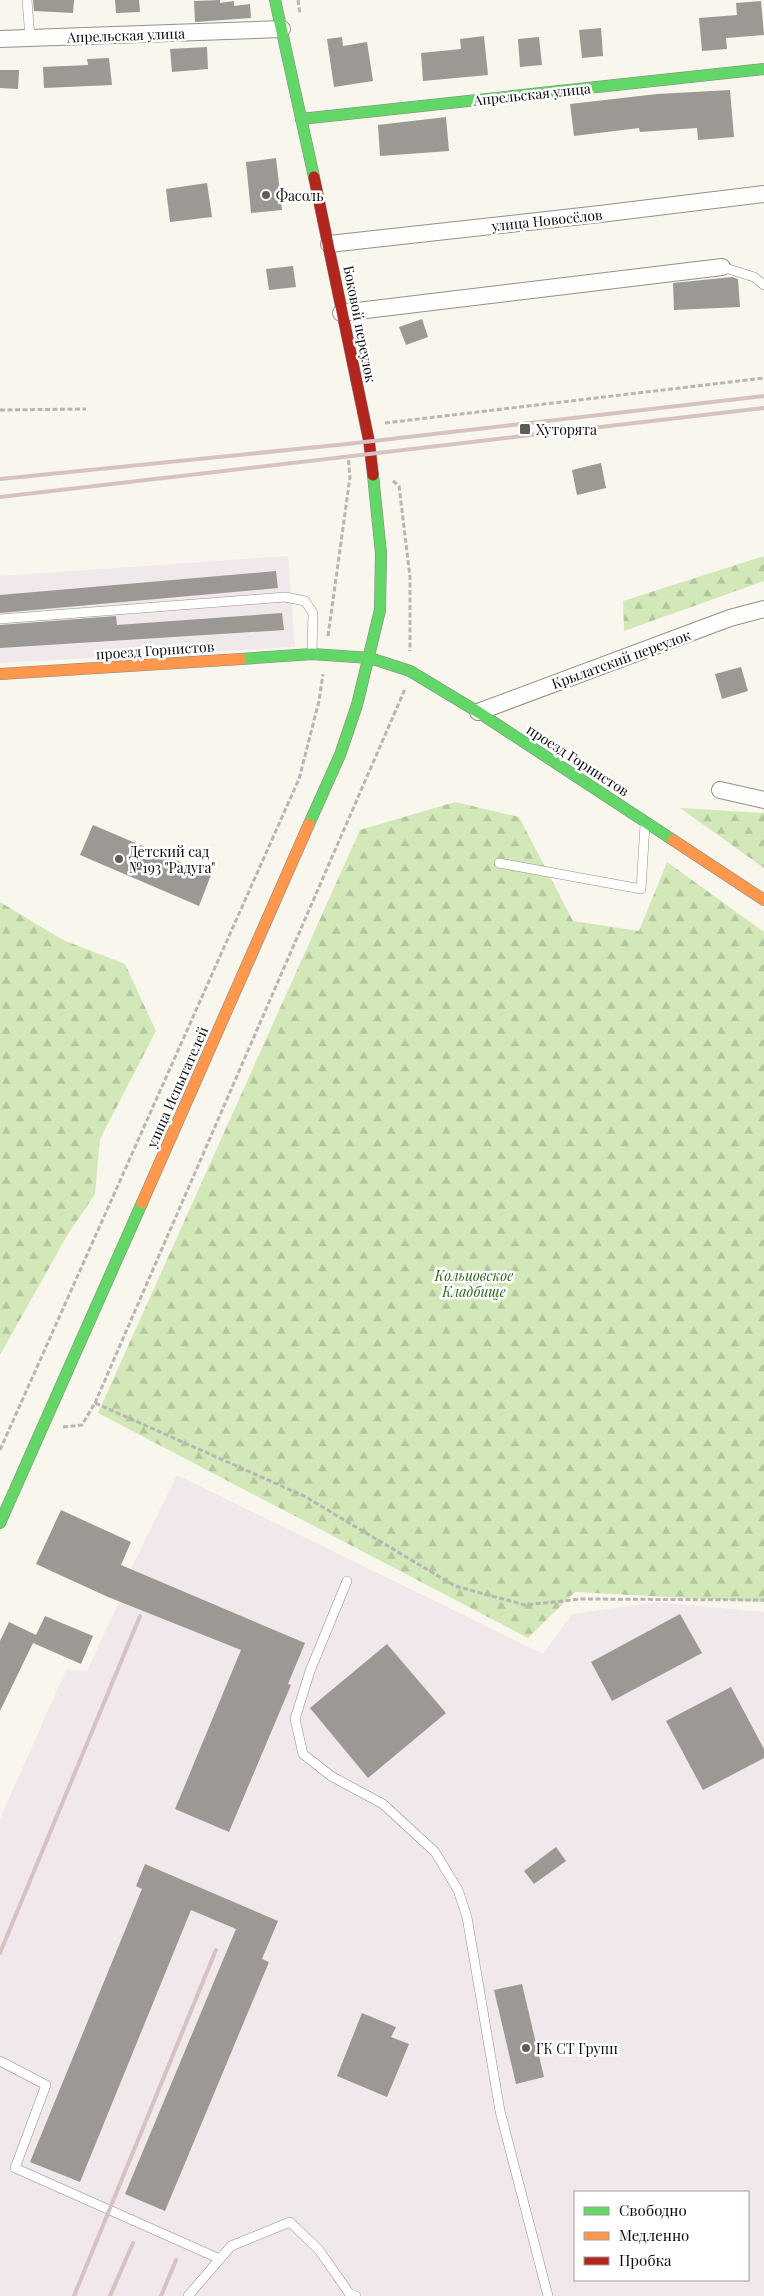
<svg xmlns="http://www.w3.org/2000/svg" width="764" height="2296" viewBox="0 0 764 2296" font-family="'Playfair Display',serif">
  <style>
    .industrial { fill: #f0e8eb; fill-rule: evenodd }
    .forest { fill: url(#forest-firs) }
    .building { fill: #9c9893 }
    .lines { fill: none; stroke-linecap: round; stroke-linejoin: round }
    .lane-casing { stroke: #92908c; stroke-width: 10 }
    .street-casing { stroke: #92908c; stroke-width: 18 }
    .fast-casing { stroke: #888783; stroke-width: 12 }
    .slow-casing { stroke: #888783; stroke-width: 12 }
    .jam-casing { stroke: #888783; stroke-width: 12 }
    .path { stroke: #b7b6b5; stroke-width: 3; stroke-dasharray: 5 2.5; stroke-linecap: butt }
    .lane { stroke: #fefefc; stroke-width: 9 }
    .street { stroke: #fefefc; stroke-width: 16 }
    .fast { stroke: #63d668; stroke-width: 11 }
    .slow { stroke: #ff974d; stroke-width: 11 }
    .jam { stroke: #b3261e; stroke-width: 11 }
    .rail { stroke: #d7c2c2; stroke-width: 4 }
    .poi-dot { fill: #5e5d59; stroke: #fff; stroke-width: 2 }
    .labels { text-anchor: middle; dominant-baseline: central; stroke-width: 5; stroke-linejoin: round; paint-order: stroke }
    .street-label { font-size: 14px; fill: #0a0a0a; stroke: #fff }
    .poi-label { font-size: 14px; fill: #0a0a0a; stroke: #fff; text-anchor: start }
    .park-label { font-size: 14px; font-style: italic; fill: #2a6418; stroke: #fff }
  </style>
  <defs>
    <pattern id="forest-firs" width="22" height="20" patternUnits="userSpaceOnUse" patternTransform="scale(1.25)"><rect width="22" height="20" fill="#d3e8b8"/><path d="M5 1l3.5 6h-7zM16 11l3.5 6h-7z" fill="#b4c69d"/></pattern>
  </defs>
  <rect width="100%" height="100%" fill="#f9f6ed"/>
  <g class="industrial">
    <path d="M 288,556 L 295,647 L 0,663 L 0,576 Z"/>
    <path d="M 177,1475 L 543,1654 L 572,1614 L 657,1602 L 764,1612 L 764,2296 L 0,2296 L 0,1819 L 66,1670 L 87,1671 L 119,1602 L 131,1569 ZM 575,2192 L 748,2192 L 748,2280 L 575,2280 Z"/>
  </g>
  <g class="forest">
    <path d="M 764,556 L 764,581 L 624,631 L 623,601 Z"/>
    <path d="M 455,802 L 519,817 L 573,921 L 639,931 L 667,862 L 764,932 L 764,1602 L 575,1592 L 528,1638 L 98,1413 L 360,830 Z"/>
    <path d="M 680,808 L 764,813 L 764,868 Z"/>
    <path d="M 0,902 L 63,940 L 125,964 L 156,1031 L 100,1139 L 95,1194 L 68,1234 L 0,1355 Z"/>
  </g>
  <g class="building">
    <path d="M 33,0 L 74,0 L 73,13 L 34,11 Z"/>
    <path d="M 115,0 L 139,0 L 140,12 L 116,13 Z"/>
    <path d="M 220,0 L 220,3 L 234,1 L 234,6 L 250,4 L 251,18 L 195,22 L 194,1 Z"/>
    <path d="M 761,1 L 764,35 L 726,38 L 727,49 L 702,51 L 699,18 L 737,15 L 736,3 Z"/>
    <path d="M 601,28 L 603,56 L 582,58 L 579,30 Z"/>
    <path d="M 484,36 L 488,75 L 423,81 L 421,53 L 461,49 L 460,39 Z"/>
    <path d="M 342,37 L 343,46 L 367,42 L 373,81 L 334,87 L 327,39 Z"/>
    <path d="M 539,37 L 542,65 L 520,67 L 518,39 Z"/>
    <path d="M 207,47 L 208,69 L 172,72 L 170,49 Z"/>
    <path d="M 109,58 L 112,85 L 44,88 L 43,67 L 88,65 L 87,59 Z"/>
    <path d="M 0,70 L 19,70 L 18,89 L 0,88 Z"/>
    <path d="M 730,90 L 734,137 L 698,140 L 697,128 L 640,132 L 639,128 L 574,136 L 570,104 L 657,94 Z"/>
    <path d="M 446,117 L 449,151 L 380,156 L 378,125 Z"/>
    <path d="M 276,158 L 282,210 L 251,213 L 246,162 Z"/>
    <path d="M 207,183 L 212,217 L 170,222 L 166,189 Z"/>
    <path d="M 293,266 L 296,287 L 269,290 L 266,269 Z"/>
    <path d="M 732,277 L 738,279 L 740,307 L 674,310 L 673,283 Z"/>
    <path d="M 422,319 L 428,337 L 406,345 L 399,327 Z"/>
    <path d="M 601,463 L 606,488 L 577,495 L 572,470 Z"/>
    <path d="M 276,571 L 278,588 L 0,613 L 0,595 Z"/>
    <path d="M 282,613 L 284,630 L 0,648 L 0,625 L 116,616 L 117,625 Z"/>
    <path d="M 741,667 L 748,691 L 722,699 L 715,674 Z"/>
    <path d="M 93,825 L 211,875 L 199,906 L 80,855 Z"/>
    <path d="M 61,1510 L 131,1542 L 121,1565 L 305,1643 L 288,1684 L 291,1685 L 229,1832 L 175,1809 L 241,1650 L 108,1597 L 36,1564 Z"/>
    <path d="M 680,1614 L 702,1653 L 612,1701 L 591,1662 Z"/>
    <path d="M 45,1616 L 93,1636 L 81,1664 L 33,1643 L 0,1711 L 0,1641 L 9,1622 L 36,1635 Z"/>
    <path d="M 387,1644 L 446,1713 L 368,1778 L 310,1708 Z"/>
    <path d="M 731,1687 L 764,1749 L 764,1758 L 703,1790 L 666,1721 Z"/>
    <path d="M 556,1847 L 566,1861 L 534,1884 L 524,1871 Z"/>
    <path d="M 145,1864 L 278,1921 L 262,1959 L 269,1962 L 165,2211 L 125,2194 L 236,1929 L 191,1910 L 80,2182 L 30,2162 L 142,1889 L 136,1886 Z"/>
    <path d="M 522,1984 L 544,2077 L 516,2084 L 494,1990 Z"/>
    <path d="M 362,2013 L 396,2027 L 391,2037 L 409,2044 L 387,2097 L 337,2076 Z"/>
  </g>
  <g class="lines">
    <defs>
      <g id="lane">
        <path d="M 27,0 L 30,38"/>
        <path d="M 722,267 L 754,277 L 764,285"/>
        <path d="M 0,619 L 285,597 L 305,601 L 313,613 L 312,652"/>
        <path d="M 499,863 L 641,889 L 645,825"/>
        <path d="M 347,1581 L 310,1671 L 295,1719 L 303,1754 L 331,1776 L 383,1804 L 435,1852 L 458,1890 L 467,1917 L 500,2111 L 548,2296"/>
        <path d="M 0,2061 L 46,2085 L 15,2168 L 220,2259"/>
        <path d="M 188,2296 L 231,2246 L 290,2222 L 319,2250 L 349,2293 L 356,2296"/>
      </g>
      <g id="street">
        <path d="M 0,39 L 282,29"/>
        <path d="M 329,244 L 600,214 L 764,194"/>
        <path d="M 341,313 L 722,267"/>
        <path d="M 478,712 L 730,618 L 764,609"/>
        <path d="M 720,790 L 764,800"/>
      </g>
      <g id="fast">
        <path d="M 275,0 L 314,177"/>
        <path d="M 301,119 L 764,69"/>
        <path d="M 241,659 L 312,654 L 370,658 L 410,671 L 478,712 L 673,840"/>
        <path d="M 309,824 L 340,755 L 357,705 L 380,610 L 381,553 L 373,475"/>
        <path d="M 0,1523 L 142,1203"/>
      </g>
      <g id="slow">
        <path d="M 0,674 L 241,659"/>
        <path d="M 673,840 L 764,900"/>
        <path d="M 142,1203 L 309,824"/>
      </g>
      <path id="jam" d="M 314,177 L 369,441 L 373,475"/>
    </defs>
    <use href="#lane" class="lane-casing"/>
    <use href="#street" class="street-casing"/>
    <use href="#fast" class="fast-casing"/>
    <use href="#slow" class="slow-casing"/>
    <use href="#jam" class="jam-casing"/>
    <g class="path">
      <path d="M 298,0 L 300,14"/>
      <path d="M 0,410 L 86,409"/>
      <path d="M 385,423 L 764,378"/>
      <path d="M 393,481 L 399,486 L 410,577 L 410,651"/>
      <path d="M 328,636 L 350,477 L 348,455"/>
      <path d="M 95,1403 L 405,689"/>
      <path d="M 63,1427 L 82,1425 L 95,1403 L 304,1496 L 455,1586 L 525,1605 L 581,1599 L 764,1600"/>
      <path d="M 0,1450 L 299,779 L 319,701 L 323,674"/>
    </g>
    <use href="#lane" class="lane"/>
    <use href="#street" class="street"/>
    <use href="#fast" class="fast"/>
    <use href="#slow" class="slow"/>
    <use href="#jam" class="jam"/>
    <g class="rail">
      <path d="M 0,479 L 347,444 L 764,396"/>
      <path d="M 0,497 L 764,408"/>
      <path d="M 0,1953 L 140,1616"/>
      <path d="M 74,2296 L 216,1950"/>
      <path d="M 110,2296 L 133,2243"/>
      <path d="M 161,2296 L 176,2260"/>
    </g>
  </g>
  <g class="poi-dot">
    <circle cx="266" cy="195" r="5"/>
    <rect x="519" y="423" width="12" height="12" rx="2.5"/>
    <circle cx="119" cy="859" r="5"/>
    <circle cx="526" cy="2048" r="5"/>
  </g>
  <g class="labels">
    <g class="street-label">
      <text transform="translate(126 35) rotate(-2)">Апрельская улица</text>
      <text transform="translate(532 94) rotate(-6)">Апрельская улица</text>
      <text transform="translate(547 220) rotate(-6)">улица Новосёлов</text>
      <text transform="translate(360 324) rotate(79)">Боковой переулок</text>
      <text transform="translate(155 650) rotate(-4)">проезд Горнистов</text>
      <text transform="translate(621 659) rotate(-20)">Крылатский переулок</text>
      <text transform="translate(578 760) rotate(33)">проезд Горнистов</text>
      <text transform="translate(177 1087) rotate(-66)">улица Испытателей</text>
    </g>
    <g class="poi-label">
      <text x="276" y="195">Фасоль</text>
      <text x="536" y="429">Хуторята</text>
      <text x="129" y="851">Детский сад<tspan x="129" dy="16">№193 "Радуга"</tspan></text>
      <text x="536" y="2048">ГК СТ Групп</text>
    </g>
    <g class="park-label">
      <text x="474" y="1275">Кольцовское<tspan x="474" dy="16">Кладбище</tspan></text>
    </g>
  </g>
  <rect x="574" y="2191" width="175" height="90" fill="#ffffff" stroke="#9d9d9d"/>
  <rect x="584" y="2207" width="25" height="8" fill="#63d668" stroke="#9d9d9d"/>
  <text x="619" y="2216" font-size="15" fill="#0a0a0a">Свободно</text>
  <rect x="584" y="2232" width="25" height="8" fill="#ff974d" stroke="#9d9d9d"/>
  <text x="619" y="2241" font-size="15" fill="#0a0a0a">Медленно</text>
  <rect x="584" y="2257" width="25" height="8" fill="#b3261e" stroke="#9d9d9d"/>
  <text x="619" y="2266" font-size="15" fill="#0a0a0a">Пробка</text>
</svg>
